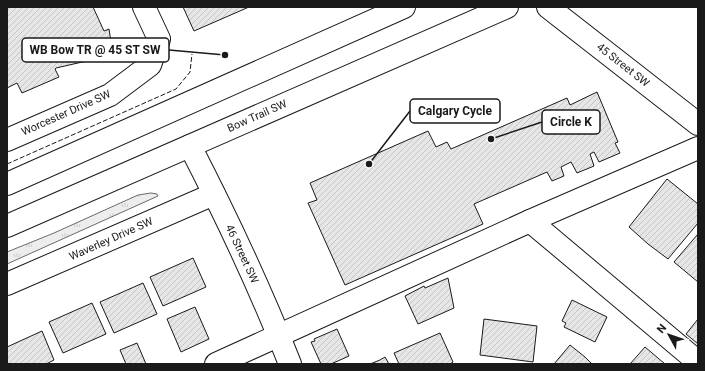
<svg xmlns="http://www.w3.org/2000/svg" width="705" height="371" viewBox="0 0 705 371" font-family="Roboto,sans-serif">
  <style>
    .grass { fill: url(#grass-tufts); stroke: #6a6a6a }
    .building { fill: url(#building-hatch); stroke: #1a1a1a }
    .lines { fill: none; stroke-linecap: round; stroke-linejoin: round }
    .minor-casing { stroke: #1a1a1a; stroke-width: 24 }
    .major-casing { stroke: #1a1a1a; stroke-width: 24 }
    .minor { stroke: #fff; stroke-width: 22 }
    .major { stroke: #fff; stroke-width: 22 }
    .fence { stroke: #1a1a1a; stroke-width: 1; stroke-dasharray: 5 2; stroke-linecap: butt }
    .labels { text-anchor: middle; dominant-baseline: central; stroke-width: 3; stroke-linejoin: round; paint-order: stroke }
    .street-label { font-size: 11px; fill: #1a1a1a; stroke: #fff }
    .leader { fill: none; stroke: #1a1a1a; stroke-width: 1.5 }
    .callout-dot { fill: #1a1a1a; stroke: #fff; stroke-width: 1.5 }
    .callout { fill: #fff; stroke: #1a1a1a; stroke-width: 1.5 }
    .callout-label { font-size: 12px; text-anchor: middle; font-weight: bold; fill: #1a1a1a }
  </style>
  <defs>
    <pattern id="grass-tufts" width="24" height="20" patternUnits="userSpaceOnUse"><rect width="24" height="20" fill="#ededed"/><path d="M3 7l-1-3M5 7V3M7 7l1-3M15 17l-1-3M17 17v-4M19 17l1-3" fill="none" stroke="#cbcbcb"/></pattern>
    <pattern id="building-hatch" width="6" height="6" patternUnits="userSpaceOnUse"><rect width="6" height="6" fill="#e6e6e6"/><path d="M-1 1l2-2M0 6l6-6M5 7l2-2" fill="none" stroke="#c5c5c5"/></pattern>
  </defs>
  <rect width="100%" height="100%" fill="#fff"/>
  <path class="grass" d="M 151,193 L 157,194 L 158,196 L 7,264 L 7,252 L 54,233 L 138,195 Z"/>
  <g class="building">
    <path d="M 7,7 L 93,7 L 104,31 L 109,29 L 113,55 L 56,68 L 55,69 L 59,77 L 22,93 L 17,83 L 7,88 Z"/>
    <path d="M 183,7 L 249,7 L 194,31 Z"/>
    <path d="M 597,92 L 618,142 L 615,143 L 620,153 L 599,162 L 594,152 L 590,154 L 594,166 L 577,173 L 571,162 L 561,167 L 564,176 L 552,181 L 547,172 L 474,204 L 483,224 L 345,285 L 308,203 L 317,200 L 310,183 L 428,131 L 436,147 L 447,142 L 451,149 L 567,98 L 570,105 Z"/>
    <path d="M 667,179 L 698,204 L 698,223 L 668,259 L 648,244 L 629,227 Z"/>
    <path d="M 698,234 L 698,282 L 674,262 Z"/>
    <path d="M 193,258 L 206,287 L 163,306 L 150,277 Z"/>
    <path d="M 448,278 L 454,308 L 418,324 L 405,296 L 424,286 L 425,288 Z"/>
    <path d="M 143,283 L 157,314 L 114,333 L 100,302 Z"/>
    <path d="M 572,300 L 607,317 L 595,342 L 564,327 L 566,323 L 562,321 Z"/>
    <path d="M 92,303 L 106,334 L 63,353 L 49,322 Z"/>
    <path d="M 195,307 L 209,339 L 181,352 L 167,319 Z"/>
    <path d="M 484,319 L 537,326 L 533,362 L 480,355 Z"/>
    <path d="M 698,319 L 698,344 L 686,334 Z"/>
    <path d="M 337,329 L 349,356 L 331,364 L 321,364 L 311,342 L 315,341 L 314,339 Z"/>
    <path d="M 42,331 L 54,360 L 46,364 L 7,364 L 7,347 Z"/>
    <path d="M 440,333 L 453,362 L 450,364 L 399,364 L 394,353 Z"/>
    <path d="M 137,343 L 146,364 L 126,364 L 120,350 Z"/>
    <path d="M 570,345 L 585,357 L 592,364 L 554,364 Z"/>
    <path d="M 645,347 L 665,364 L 630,364 Z"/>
    <path d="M 385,357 L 389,364 L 370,364 L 380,360 Z"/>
  </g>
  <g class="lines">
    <defs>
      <g id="minor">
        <path d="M 548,7 L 698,124"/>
        <path d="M 7,140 L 110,95 L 150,65 L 159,39 L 144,7"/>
        <path d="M 190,146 C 226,216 261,290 290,364"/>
        <path d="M 530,221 L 698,362"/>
        <path d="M 7,284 L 214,194"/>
        <path d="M 216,364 L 530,221 L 698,148"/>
      </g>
      <g id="major">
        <path d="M 7,184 L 404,7"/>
        <path d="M 7,226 L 507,7"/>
      </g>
    </defs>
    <use href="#minor" class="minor-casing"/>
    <use href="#major" class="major-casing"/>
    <use href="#minor" class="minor"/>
    <use href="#major" class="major"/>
    <path class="fence" d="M 7,164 L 176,89 L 190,72 L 192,54"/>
  </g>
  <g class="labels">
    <g class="street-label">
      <text transform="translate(623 65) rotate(38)">45 Street SW</text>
      <text transform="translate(66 113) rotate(-24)">Worcester Drive SW</text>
      <text transform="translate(257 116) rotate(-24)">Bow Trail SW</text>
      <text transform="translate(111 239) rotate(-24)">Waverley Drive SW</text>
      <text transform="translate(242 254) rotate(65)">46 Street SW</text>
    </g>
  </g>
  <path class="leader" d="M225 55L169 50M369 164L410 111M491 139L542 122"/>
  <g class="callout-dot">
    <circle cx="225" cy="55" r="4"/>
    <circle cx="369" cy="164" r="4"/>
    <circle cx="491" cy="139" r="4"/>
  </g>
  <g class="callout">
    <rect x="22" y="38" width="147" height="24" rx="4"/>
    <rect x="410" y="99" width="90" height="24" rx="4"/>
    <rect x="542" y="110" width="58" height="24" rx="4"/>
  </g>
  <g class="callout-label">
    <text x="95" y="54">WB Bow TR @ 45 ST SW</text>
    <text x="455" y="115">Calgary Cycle</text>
    <text x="571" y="126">Circle K</text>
  </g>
  <rect width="705" height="371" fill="none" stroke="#1a1a1a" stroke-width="16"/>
  <g transform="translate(669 335) rotate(310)" stroke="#ffffff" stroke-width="3" paint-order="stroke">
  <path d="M0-3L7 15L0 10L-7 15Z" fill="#1a1a1a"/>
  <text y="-6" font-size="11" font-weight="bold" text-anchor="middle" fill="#1a1a1a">N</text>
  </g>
</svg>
